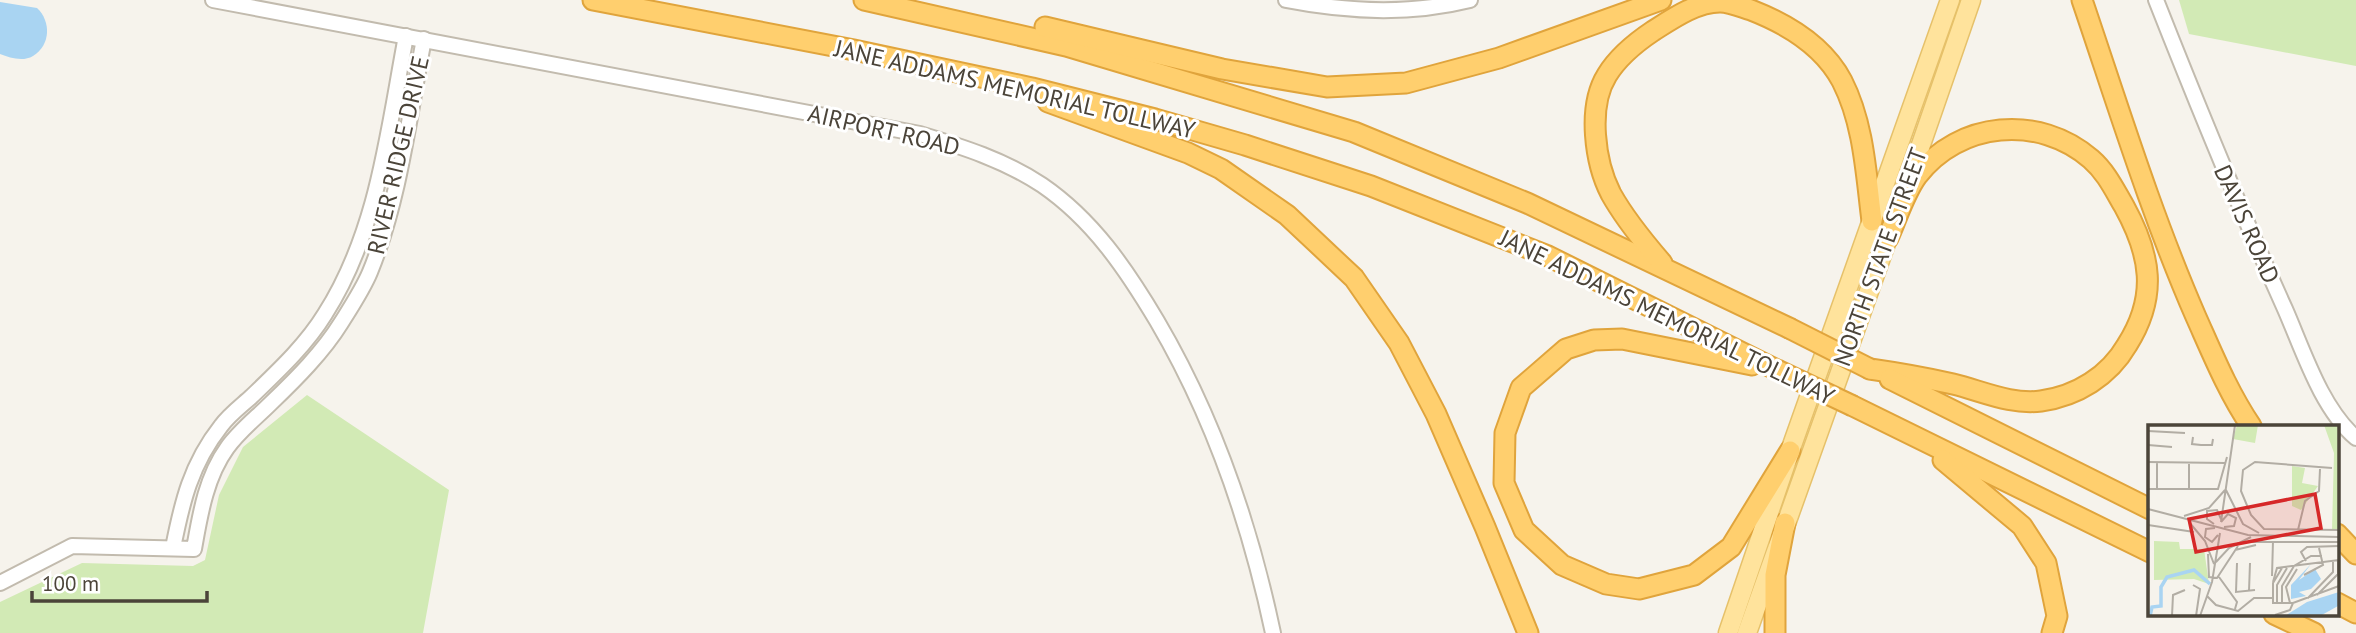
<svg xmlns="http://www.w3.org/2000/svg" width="2356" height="633" viewBox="0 0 2356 633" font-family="'PT Sans',sans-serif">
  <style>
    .green { fill: #d2eab5 }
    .water { fill: #a9d4f2 }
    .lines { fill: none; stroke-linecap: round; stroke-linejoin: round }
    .minor-casing { stroke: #c2bbae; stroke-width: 18 }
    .major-casing { stroke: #e6c16a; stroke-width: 21 }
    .highway-casing { stroke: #e0a43c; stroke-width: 23 }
    .minor { stroke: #fff; stroke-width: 14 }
    .major { stroke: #ffe39c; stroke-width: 18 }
    .highway { stroke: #ffcf6e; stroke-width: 19 }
    .highway-bridge-casing { stroke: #e0a43c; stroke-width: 23; stroke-linecap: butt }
    .highway-bridge { stroke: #ffcf6e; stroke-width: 19 }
    .labels { text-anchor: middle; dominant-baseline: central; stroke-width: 6; stroke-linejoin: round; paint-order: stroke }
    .street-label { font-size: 24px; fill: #4b4439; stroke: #fff }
    .inset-river { fill: none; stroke: #a9d4f2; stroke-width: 3.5 }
    .inset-road { fill: none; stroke: #b2ada4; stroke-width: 2 }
    .view { fill: #d62828; fill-opacity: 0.15; stroke: #d62828; stroke-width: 3.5 }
    .inset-edge { fill: none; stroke: #4b4439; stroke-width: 3.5 }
  </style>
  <rect width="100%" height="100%" fill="#f6f3ec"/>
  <g class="green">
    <path d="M 2179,0 L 2356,0 L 2356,66 L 2189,34 Z"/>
    <path d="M 307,395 L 449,490 L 423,633 L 0,633 L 0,602 L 82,563 L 193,566 L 205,560 L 219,495 L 243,447 Z"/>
  </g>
  <path class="water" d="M 0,2 L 37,8 C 51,21 51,45 33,56 C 23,62 10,58 0,54 Z"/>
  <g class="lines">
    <defs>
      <g id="minor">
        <path d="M 213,0 L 920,134 C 963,147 1004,160 1042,185 C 1093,220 1126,269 1157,321 C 1214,418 1250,524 1273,633"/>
        <path d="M 1286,0 C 1347,12 1410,15 1470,0"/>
        <path d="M 2156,0 C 2197,104 2239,207 2285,309 C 2303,350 2321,408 2356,438"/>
        <path d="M 173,548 C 182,502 191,464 221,426 C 229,415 241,406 251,397 C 278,371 306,345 325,314 C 378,231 388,130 406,36"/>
        <path d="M 0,583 L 72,546 L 194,549 C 200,515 206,477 227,448 C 239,431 256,418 271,403 C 296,379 323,352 341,323 C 351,307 363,289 370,272 C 400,199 409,116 424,39"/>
      </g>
      <g id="major">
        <path d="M 1906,188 L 1971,0"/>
        <path d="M 1728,633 L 1790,451 L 1950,0"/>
        <path d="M 1747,633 L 1893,224"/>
      </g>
      <g id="highway">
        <path d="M 593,0 L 854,50 L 1032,88 L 1155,119 L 1245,145 L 1371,186 L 1548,256 L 1777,370"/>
        <path d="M 864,0 L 1066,46 L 1354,132 L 1527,203 L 1789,328"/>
        <path d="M 2082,0 C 2118,106 2151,214 2196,317 C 2213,355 2228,392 2251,426"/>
        <path d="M 1045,27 L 1222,69 L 1327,87 L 1406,83 L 1499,58 L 1661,0"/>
        <path d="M 1048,102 L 1188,153 L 1221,169 L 1287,215 L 1354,278 L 1399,343 L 1436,414 L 1485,527 L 1528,633"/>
        <path d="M 1662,263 C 1643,241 1625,219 1611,194 C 1595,163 1587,107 1607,75 C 1618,57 1635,43 1653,31 C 1672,19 1696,2 1720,2 C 1730,2 1741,7 1751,10 C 1787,24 1823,45 1842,81 C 1864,124 1866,174 1872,221"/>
        <path d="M 1752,365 L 1622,339 L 1594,340 L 1566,349 L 1521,388 L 1505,433 L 1504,483 L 1524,530 L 1562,565 L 1606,584 L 1639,589 L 1694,575 L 1731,547 L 1790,451"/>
        <path d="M 1870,369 C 1898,373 1926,378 1953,384 C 1982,391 2011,405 2041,401 C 2077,396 2109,376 2127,345 C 2158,296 2151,255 2124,206 C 2114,189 2106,172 2091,159 C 2039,114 1959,121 1917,176 C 1904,194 1897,218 1888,238"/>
        <path d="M 1890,379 L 2150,509"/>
        <path d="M 1853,406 L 2150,552"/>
        <path d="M 1943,460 L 2022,526 L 2046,563 L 2057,616 L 2052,633"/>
        <path d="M 2337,534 L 2356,554"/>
        <path d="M 2337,603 L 2356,613"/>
        <path d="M 2274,614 L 2314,633"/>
        <path d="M 1775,633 L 1775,575 L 1785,523"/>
      </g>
    </defs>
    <use href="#minor" class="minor-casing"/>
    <use href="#major" class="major-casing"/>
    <use href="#highway" class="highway-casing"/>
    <use href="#minor" class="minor"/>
    <use href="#major" class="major"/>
    <use href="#highway" class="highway"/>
    <defs>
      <g id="highway-bridge">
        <path d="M 1789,328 L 1870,369"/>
        <path d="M 1777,370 L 1853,406"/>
      </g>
    </defs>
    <use href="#highway-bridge" class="highway-bridge-casing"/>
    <use href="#highway-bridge" class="highway-bridge"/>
  </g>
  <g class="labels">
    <g class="street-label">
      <text transform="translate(1015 89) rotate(13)">JANE ADDAMS MEMORIAL TOLLWAY</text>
      <text transform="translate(884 130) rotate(13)">AIRPORT ROAD</text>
      <text transform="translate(398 155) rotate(-77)">RIVER RIDGE DRIVE</text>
      <text transform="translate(2247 224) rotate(66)">DAVIS ROAD</text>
      <text transform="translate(1880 257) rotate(-70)">NORTH STATE STREET</text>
      <text transform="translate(1667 317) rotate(26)">JANE ADDAMS MEMORIAL TOLLWAY</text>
    </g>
  </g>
  <g transform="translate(2148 425)">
    <rect width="191" height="191" fill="#f6f3ec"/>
    <path d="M 89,0 L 110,0 L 107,18 L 85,14 ZM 176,0 L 191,0 L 191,105 L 184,105 L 186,28 ZM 144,41 L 157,43 L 154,58 L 170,61 L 153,85 L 144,81 ZM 6,116 L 31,117 L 32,124 L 56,124 L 61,159 L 46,154 L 6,155 Z" fill="#d2eab5"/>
    <path d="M 163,139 L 151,155 L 167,144 L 173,154 L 163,164 L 151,167 L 158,171 L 143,174 L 143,160 ZM 191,167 L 190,181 L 172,191 L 137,191 L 159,177 Z" fill="#a9d4f2"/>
    <path class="inset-river" d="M 2,191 L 4,182 L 13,181 L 13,162 L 19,152 L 46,145 L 62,159"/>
    <path class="inset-road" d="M 0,6 L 37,8M 45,12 L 44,19 L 53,20 L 64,20 L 65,14M 0,20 L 24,22M 0,37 L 77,38M 9,37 L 9,64M 41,37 L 41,64M 184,43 L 107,37 L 95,45 L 93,66 L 103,90 L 116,104 L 191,105M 0,64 L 70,64 L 79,32M 78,65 L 95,99 L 111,108M 0,84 L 100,110 L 191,112M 36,91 L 61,83 L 77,65M 41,97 L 57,116 L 66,139M 73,97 L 87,0M 73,97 L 80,89 L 88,93 L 86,101 L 76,102M 66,99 L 59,94 L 59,86 L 69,85 L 73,94M 0,100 L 46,107M 67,103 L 58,104 L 57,112 L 64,117 L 70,110M 150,105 L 157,76 L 171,66 L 172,44M 98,117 L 191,117M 87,125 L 108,120M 60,129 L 61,152 L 69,153 L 90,121M 158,136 L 153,127 L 159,122 L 191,121M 68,137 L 81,123 L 103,112M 89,138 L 88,167 L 107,165M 134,143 L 125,158 L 125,178 L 145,178 L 191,161M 156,150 L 175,140 L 171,123M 124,151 L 125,116M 71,152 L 89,177 L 87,184M 125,157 L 129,143 L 191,135M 45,160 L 52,164 L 48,191M 101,166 L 102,138M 169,170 L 190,149 L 190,135M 59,171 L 68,180 L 90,186 L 106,173 L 124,173M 160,173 L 185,147 L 185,135M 129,178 L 129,160 L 139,143M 134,178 L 134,161 L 146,141 L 163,131 L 174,131M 142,178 L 138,162 L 149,144M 127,190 L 142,185 L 145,178M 24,191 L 25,170 L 37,165M 52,191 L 64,157 L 72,108"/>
    <path class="view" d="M 167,69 L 173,103 L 48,127 L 41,94 Z"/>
    <rect width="191" height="191" class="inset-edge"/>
  </g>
  <path d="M32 591v10h175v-10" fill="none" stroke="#4b4439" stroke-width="3.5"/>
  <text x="42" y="591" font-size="21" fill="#4b4439" stroke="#ffffff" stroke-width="5" paint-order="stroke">100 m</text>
</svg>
